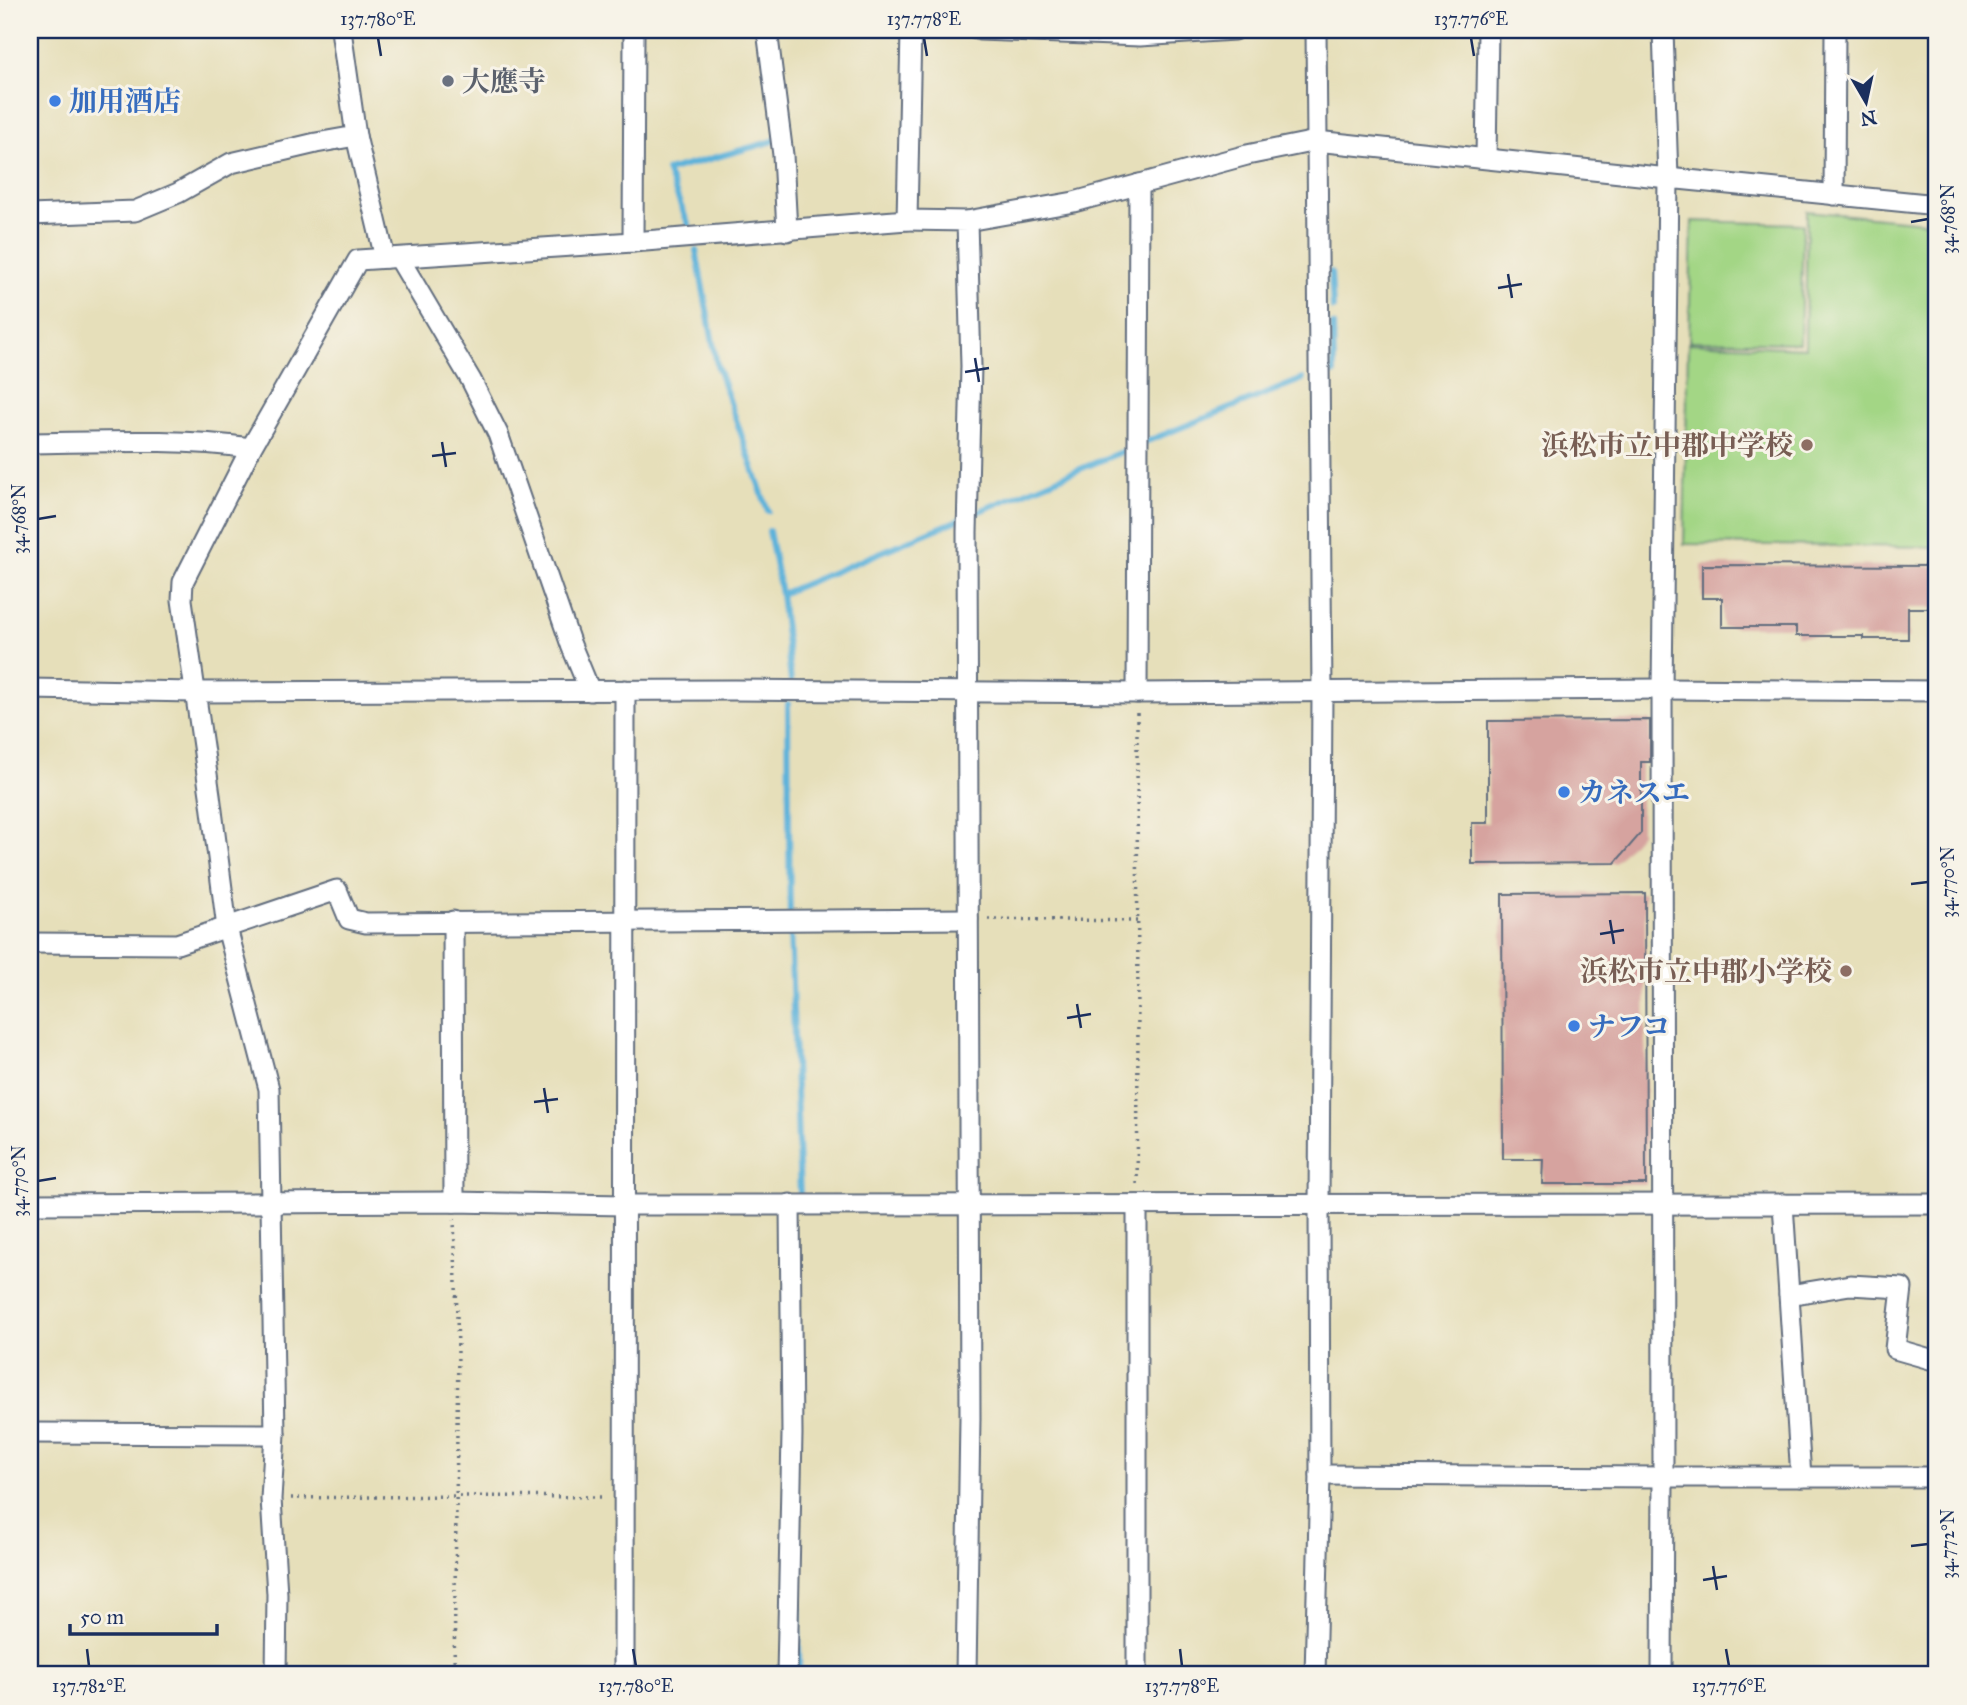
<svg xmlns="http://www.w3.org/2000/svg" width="1967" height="1705" viewBox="0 0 1967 1705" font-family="'IM FELL Great Primer','Noto Serif JP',serif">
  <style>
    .green { fill: #a3d685; stroke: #5f8272; stroke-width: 2 }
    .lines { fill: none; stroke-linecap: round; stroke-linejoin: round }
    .stream { stroke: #5db2da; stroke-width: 6 }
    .building { fill: #d6a39f }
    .minor-casing { stroke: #626d7e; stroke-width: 23 }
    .path { stroke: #626d7e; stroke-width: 3.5; stroke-dasharray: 2 5; stroke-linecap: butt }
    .minor { stroke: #fff; stroke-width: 19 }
    .ticks { fill: none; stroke: #1b2f5e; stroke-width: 2.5 }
    .worship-dot { fill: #6b7280; stroke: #f7f3e8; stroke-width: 2.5 }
    .shop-dot { fill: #3f7fe0; stroke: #f7f3e8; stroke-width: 2.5 }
    .education-dot { fill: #8d6e63; stroke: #f7f3e8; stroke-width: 2.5 }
    .labels { text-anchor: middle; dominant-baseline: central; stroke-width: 6; stroke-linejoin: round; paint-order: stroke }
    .worship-label { font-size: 28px; font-weight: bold; fill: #5b616d; stroke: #f7f3e8; text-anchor: start }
    .shop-label { font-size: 28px; font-weight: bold; fill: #366cbe; stroke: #f7f3e8; text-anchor: start }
    .education-label { font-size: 28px; font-weight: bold; fill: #785e54; stroke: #f7f3e8; text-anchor: end }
    .neatline { fill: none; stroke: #1b2f5e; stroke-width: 2.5 }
    .ticks-label { font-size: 18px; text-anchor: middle; fill: #1b2f5e }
  </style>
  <rect width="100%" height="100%" fill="#f7f3e8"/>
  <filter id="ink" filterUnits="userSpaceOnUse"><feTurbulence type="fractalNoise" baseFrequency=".0143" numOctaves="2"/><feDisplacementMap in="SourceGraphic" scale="14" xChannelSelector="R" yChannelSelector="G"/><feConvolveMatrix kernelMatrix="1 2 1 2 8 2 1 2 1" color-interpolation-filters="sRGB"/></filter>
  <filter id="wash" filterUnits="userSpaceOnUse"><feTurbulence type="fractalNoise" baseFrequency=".00686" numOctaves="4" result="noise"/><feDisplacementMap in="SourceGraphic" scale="28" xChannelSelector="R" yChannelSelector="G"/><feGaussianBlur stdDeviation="1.57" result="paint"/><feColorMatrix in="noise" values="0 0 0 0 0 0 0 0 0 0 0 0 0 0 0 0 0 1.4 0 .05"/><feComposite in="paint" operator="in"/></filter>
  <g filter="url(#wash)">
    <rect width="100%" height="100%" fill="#e6dfba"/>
    <g class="green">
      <path d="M 1807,211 L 1935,223 L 1937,225 L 1937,547 L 1684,544 L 1688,343 L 1805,348 Z"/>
      <path d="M 1692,221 L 1803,224 L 1800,343 L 1689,341 Z"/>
    </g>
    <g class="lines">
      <g class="stream">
        <path d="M 691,231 L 667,171 L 777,140 L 776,138"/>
        <path d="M 696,250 L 717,365 L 768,511"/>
        <path d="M 1331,272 L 1333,308"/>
        <path d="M 1333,325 L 1334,373"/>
        <path d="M 769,531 L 781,594 L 791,681"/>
        <path d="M 781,594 L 1145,442 L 1303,379"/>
        <path d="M 788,704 L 790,929 L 800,1195"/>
        <path d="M 799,1675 L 799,1551"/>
      </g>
    </g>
    <g id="blocks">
      <g class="building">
        <path d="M 1702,565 L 1937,566 L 1937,608 L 1908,608 L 1908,639 L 1863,639 L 1863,636 L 1796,636 L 1796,627 L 1722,627 L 1722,598 L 1702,598 Z"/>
        <path d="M 1650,720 L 1650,762 L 1641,762 L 1641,833 L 1615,863 L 1472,864 L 1472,823 L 1488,823 L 1488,721 Z"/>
        <path d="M 1645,893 L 1646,1184 L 1542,1184 L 1543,1159 L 1503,1159 L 1502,894 Z"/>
      </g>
    </g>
  </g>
  <g filter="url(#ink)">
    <use href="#blocks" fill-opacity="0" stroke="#626d7e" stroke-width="2"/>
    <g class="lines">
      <defs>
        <g id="minor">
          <path d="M 341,30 L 356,136 L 385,258"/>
          <path d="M 767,30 L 783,155 L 787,231"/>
          <path d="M 911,30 L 907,220 L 967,221 L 971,366 L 967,532 L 970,1418 L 966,1675"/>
          <path d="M 979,30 L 1140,36 L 1234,30"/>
          <path d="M 1486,158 L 1488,30"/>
          <path d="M 1834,195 L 1835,30"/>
          <path d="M 30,215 L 135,211 L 178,193 L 231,163 L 316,143 L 356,136"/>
          <path d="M 967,221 L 1074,202 L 1247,155 L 1316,141 L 1668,178 L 1663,30"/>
          <path d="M 633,242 L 634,30"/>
          <path d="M 399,258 L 471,380 L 498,434 L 571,645 L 590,691"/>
          <path d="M 30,443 C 104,442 178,438 251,448"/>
          <path d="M 30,689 L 194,692 L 734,690 L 1137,693 L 1662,689 L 1937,691"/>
          <path d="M 1137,693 L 1139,184"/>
          <path d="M 453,921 L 454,1202"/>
          <path d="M 30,943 L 177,944 L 337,890 L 349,919 L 366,923 L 968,919"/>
          <path d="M 30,1204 L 454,1202 L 624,1205 L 1937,1204"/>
          <path d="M 1783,1204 L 1801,1477"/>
          <path d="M 1789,1295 L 1850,1285 L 1902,1288 L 1895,1349 L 1937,1361"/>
          <path d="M 30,1433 L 275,1434"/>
          <path d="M 1320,1475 L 1663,1477 L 1662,689 L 1668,178 L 1937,205"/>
          <path d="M 276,1675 L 277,1594 L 271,1499 L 275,1434 L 269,1089 L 227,928 L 210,795 L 182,600 L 183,582 L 251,448 L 358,260 L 633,242 L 907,220"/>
          <path d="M 624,1675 L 625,690"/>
          <path d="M 787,1675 L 792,1434 L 790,1204"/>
          <path d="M 1137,1675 L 1137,1205"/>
          <path d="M 1315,1675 L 1320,1475 L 1319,1206 L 1322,691 L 1316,30"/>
          <path d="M 1662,1675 L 1663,1477 L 1928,1477 L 1937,1481"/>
        </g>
      </defs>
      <use href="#minor" class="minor-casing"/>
      <g class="path">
        <path d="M 1137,713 C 1137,871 1139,1029 1137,1188"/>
        <path d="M 988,919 L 1137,921"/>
        <path d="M 291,1498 L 456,1496 L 605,1497"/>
        <path d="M 454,1675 L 458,1349 L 454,1219"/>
      </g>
      <use href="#minor" class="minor"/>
    </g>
  </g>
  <path class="ticks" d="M 378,38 L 381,56M 924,38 L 927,56M 1471,38 L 1474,56M 1911,222 L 1928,219M 1508,274 L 1512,298M 1498,288 L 1522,284M 975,358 L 979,382M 965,372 L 989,368M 442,442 L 446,467M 432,456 L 456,453M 38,519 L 56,516M 1911,884 L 1928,882M 1610,920 L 1614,944M 1600,934 L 1624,930M 1077,1004 L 1081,1028M 1067,1018 L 1091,1014M 544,1088 L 548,1113M 534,1102 L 558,1099M 38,1181 L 56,1178M 1911,1546 L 1928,1544M 1713,1566 L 1717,1590M 1703,1580 L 1727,1576M 87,1649 L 89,1666M 633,1649 L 636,1666M 1180,1649 L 1182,1666M 1726,1649 L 1729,1666"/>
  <circle class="worship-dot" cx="448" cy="81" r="7"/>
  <g class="shop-dot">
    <circle cx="55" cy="101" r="7"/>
    <circle cx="1564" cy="792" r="7"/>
    <circle cx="1574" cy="1026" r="7"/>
  </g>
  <g class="education-dot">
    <circle cx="1807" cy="445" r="7"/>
    <circle cx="1846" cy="971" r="7"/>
  </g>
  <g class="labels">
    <g class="worship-label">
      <text x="462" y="81">大應寺</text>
    </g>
    <g class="shop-label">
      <text x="69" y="101">加用酒店</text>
      <text x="1578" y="792">カネスエ</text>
      <text x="1588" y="1026">ナフコ</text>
    </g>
    <g class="education-label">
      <text x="1793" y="445">浜松市立中郡中学校</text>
      <text x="1832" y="971">浜松市立中郡小学校</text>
    </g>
  </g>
  <rect width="1967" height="1705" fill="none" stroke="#f7f3e8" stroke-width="77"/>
  <g transform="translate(1866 102) rotate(171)" stroke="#f7f3e8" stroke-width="5" paint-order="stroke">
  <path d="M0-5L12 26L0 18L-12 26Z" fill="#1b2f5e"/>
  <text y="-10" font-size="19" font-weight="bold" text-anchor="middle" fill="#1b2f5e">N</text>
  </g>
  <path d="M70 1624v10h147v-10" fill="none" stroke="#1b2f5e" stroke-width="3.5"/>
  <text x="80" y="1624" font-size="21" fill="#1b2f5e" stroke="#f7f3e8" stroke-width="5" paint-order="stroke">50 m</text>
  <rect x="38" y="38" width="1890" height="1628" class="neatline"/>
  <g class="ticks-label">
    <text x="378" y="25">137.780°E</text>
    <text x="924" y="25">137.778°E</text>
    <text x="1471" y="25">137.776°E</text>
    <text transform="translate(1948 219) rotate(-90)" y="6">34.768°N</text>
    <text transform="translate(19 519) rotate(-90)" y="6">34.768°N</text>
    <text transform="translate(1948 882) rotate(-90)" y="6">34.770°N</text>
    <text transform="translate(19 1181) rotate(-90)" y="6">34.770°N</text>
    <text transform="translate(1948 1544) rotate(-90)" y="6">34.772°N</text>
    <text x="89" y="1692">137.782°E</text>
    <text x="636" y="1692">137.780°E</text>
    <text x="1182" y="1692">137.778°E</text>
    <text x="1729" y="1692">137.776°E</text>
  </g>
</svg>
